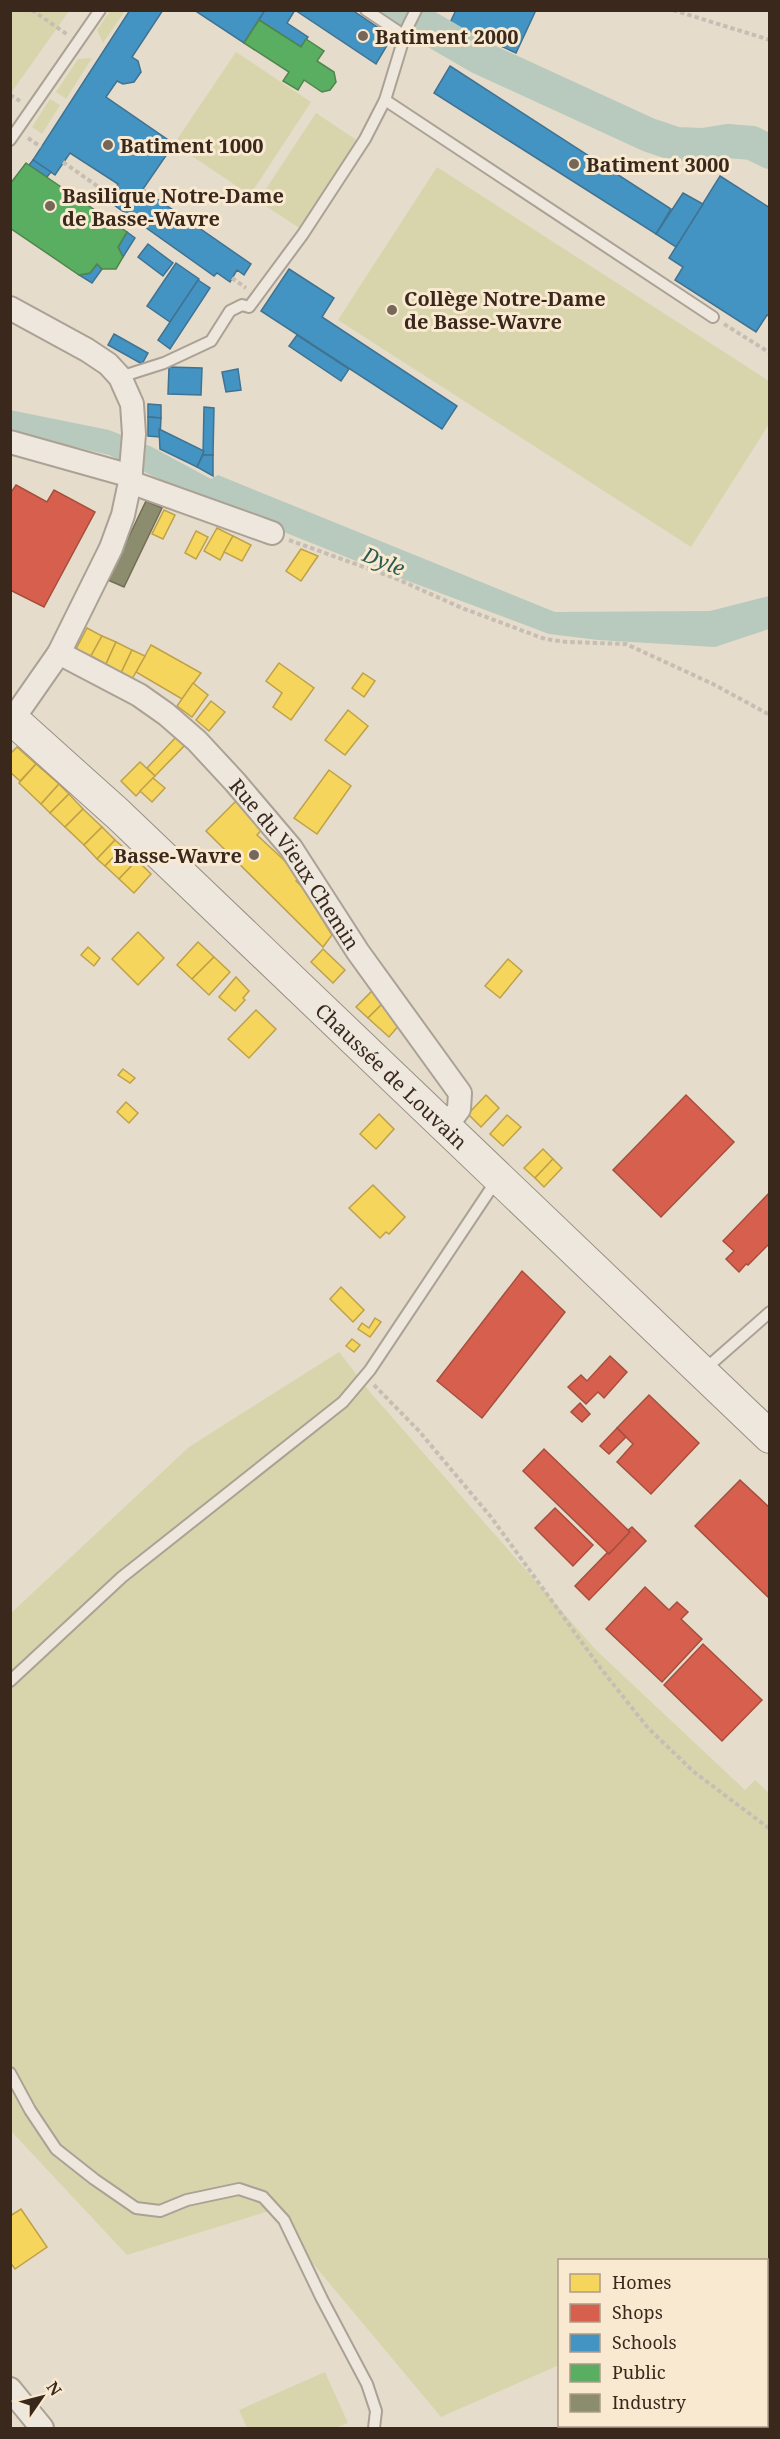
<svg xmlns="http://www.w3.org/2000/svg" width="780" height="2439" viewBox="0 0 780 2439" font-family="'Noto Serif',serif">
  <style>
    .green { fill: #d8d5ac }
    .water { fill: #b7cabd }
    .homes { fill: #f6d55c; stroke: #bea149; stroke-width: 1.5 }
    .shops { fill: #d6604d; stroke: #a74f3e; stroke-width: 1.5 }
    .schools { fill: #4393c3; stroke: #407391; stroke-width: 1.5 }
    .public { fill: #5aae61; stroke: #50864c; stroke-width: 1.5 }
    .industry { fill: #8c8c6e; stroke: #736e55; stroke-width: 1.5 }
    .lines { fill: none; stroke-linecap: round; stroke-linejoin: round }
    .river { stroke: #b7cabd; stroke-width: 34 }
    .service-casing { stroke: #aba195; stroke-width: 14 }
    .minor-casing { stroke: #aba195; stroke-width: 26 }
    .secondary-casing { stroke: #9a9085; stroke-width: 34 }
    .path { stroke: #c6beb4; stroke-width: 4; stroke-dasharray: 4.5 3; stroke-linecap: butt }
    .service { stroke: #ede7de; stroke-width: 10 }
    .minor { stroke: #ede7de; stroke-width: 22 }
    .secondary { stroke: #ede7de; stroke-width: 32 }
    .poi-dot { fill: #766759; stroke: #f8e9d0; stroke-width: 2 }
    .labels { text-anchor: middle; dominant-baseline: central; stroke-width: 6; stroke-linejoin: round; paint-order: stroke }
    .poi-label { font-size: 20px; font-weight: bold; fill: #3a281c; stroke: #f8e9d0; text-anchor: start }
    .street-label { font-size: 20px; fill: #3a281c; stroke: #f8e9d0 }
    .water-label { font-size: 21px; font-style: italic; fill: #2a5b54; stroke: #f8e9d0 }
  </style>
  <rect width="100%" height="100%" fill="#e6dccb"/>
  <g class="green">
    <path d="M 11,10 L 69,11 L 11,93 L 10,11 Z"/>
    <path d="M 110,11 L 125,11 L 103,43 L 97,30 Z"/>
    <path d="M 236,52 L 311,102 L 250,195 L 174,144 Z"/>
    <path d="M 92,58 L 66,99 L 56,92 L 78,59 Z"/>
    <path d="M 50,99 L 60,105 L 42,134 L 32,127 Z"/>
    <path d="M 316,113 L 358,141 L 301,229 L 258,201 Z"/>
    <path d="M 437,167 L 769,381 L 769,424 L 691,547 L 338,320 Z"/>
    <path d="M 339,1352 L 370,1392 L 596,1650 L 745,1790 L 755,1780 L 769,1793 L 769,2428 L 647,2428 L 646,2426 L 766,2426 L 766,2260 L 560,2260 L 559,2365 L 441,2417 L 269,2211 L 127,2255 L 11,2131 L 11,1613 L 189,1447 Z"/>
    <path d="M 325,2372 L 348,2423 L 335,2428 L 247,2428 L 239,2410 Z"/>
  </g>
  <path class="water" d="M 10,410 L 109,430 L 152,447 L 211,479 L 218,475 L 555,612 L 710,611 L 769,596 L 769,629 L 715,647 L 598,640 L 549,634 L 376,569 L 199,498 L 109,455 L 11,432 Z"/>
  <g class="homes">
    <path d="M 164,510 L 175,515 L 163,539 L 152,534 Z"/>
    <path d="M 217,528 L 233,536 L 220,560 L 204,551 Z"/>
    <path d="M 196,531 L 208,537 L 196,559 L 185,553 Z"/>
    <path d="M 233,536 L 251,545 L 242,561 L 224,552 Z"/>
    <path d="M 301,549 L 318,556 L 301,581 L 286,571 Z"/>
    <path d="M 87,628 L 102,636 L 91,656 L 76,649 Z"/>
    <path d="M 102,636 L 116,642 L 106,664 L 91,656 Z"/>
    <path d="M 116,642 L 132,650 L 121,673 L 106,664 Z"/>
    <path d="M 151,645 L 201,673 L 182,699 L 136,672 Z"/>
    <path d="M 132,650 L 145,656 L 132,679 L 121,673 Z"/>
    <path d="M 279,663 L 314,688 L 291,720 L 273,707 L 282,693 L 266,681 Z"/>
    <path d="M 363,673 L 375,681 L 364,697 L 352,688 Z"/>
    <path d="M 193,683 L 208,695 L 192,717 L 177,706 Z"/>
    <path d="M 211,701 L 225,712 L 209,731 L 196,720 Z"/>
    <path d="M 348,710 L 368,726 L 345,755 L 325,740 Z"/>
    <path d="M 177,736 L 186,744 L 155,776 L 147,768 Z"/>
    <path d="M 17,747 L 36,764 L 20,781 L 10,772 L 10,754 Z"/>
    <path d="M 140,762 L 155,776 L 136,796 L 121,781 Z"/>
    <path d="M 36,764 L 59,784 L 41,804 L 19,783 Z"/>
    <path d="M 329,770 L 351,786 L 317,834 L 294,818 Z"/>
    <path d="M 153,778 L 165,788 L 152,802 L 140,791 Z"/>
    <path d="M 59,784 L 69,794 L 50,813 L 41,804 Z"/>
    <path d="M 69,794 L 83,809 L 65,827 L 50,813 Z"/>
    <path d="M 240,797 L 267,824 L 257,835 L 300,875 L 296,881 L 303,888 L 332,935 L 323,947 L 206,831 Z"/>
    <path d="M 83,809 L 102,827 L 84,845 L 65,827 Z"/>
    <path d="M 102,827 L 115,840 L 97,859 L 84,845 Z"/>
    <path d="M 115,840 L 123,847 L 105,866 L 97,859 Z"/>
    <path d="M 123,847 L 137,860 L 119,879 L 105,866 Z"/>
    <path d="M 137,860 L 151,874 L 134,893 L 119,879 Z"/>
    <path d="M 138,932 L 164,958 L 138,985 L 112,959 Z"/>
    <path d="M 198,942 L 214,957 L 192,979 L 177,965 Z"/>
    <path d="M 88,947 L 100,958 L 94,966 L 81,955 Z"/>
    <path d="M 323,949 L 345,970 L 333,983 L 311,962 Z"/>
    <path d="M 214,957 L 230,972 L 209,995 L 192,979 Z"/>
    <path d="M 508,959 L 522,971 L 500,998 L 485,986 Z"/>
    <path d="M 236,977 L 249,991 L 243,998 L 245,1000 L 235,1011 L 219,997 Z"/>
    <path d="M 373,990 L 383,1003 L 368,1018 L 356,1007 Z"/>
    <path d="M 383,1003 L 400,1024 L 389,1037 L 368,1018 Z"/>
    <path d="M 256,1010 L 276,1029 L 249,1058 L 228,1039 Z"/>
    <path d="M 123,1069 L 135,1078 L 130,1083 L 118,1075 Z"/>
    <path d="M 486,1095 L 499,1108 L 481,1127 L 468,1114 Z"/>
    <path d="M 126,1102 L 138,1113 L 129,1123 L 117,1112 Z"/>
    <path d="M 379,1114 L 394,1129 L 376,1149 L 360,1134 Z"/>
    <path d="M 507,1115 L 521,1127 L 503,1146 L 490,1134 Z"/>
    <path d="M 543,1149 L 553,1159 L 535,1178 L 524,1168 Z"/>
    <path d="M 553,1159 L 562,1168 L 544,1187 L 535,1178 Z"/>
    <path d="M 373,1185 L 405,1217 L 389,1234 L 386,1232 L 380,1238 L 349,1208 Z"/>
    <path d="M 341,1287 L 364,1310 L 353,1322 L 330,1299 Z"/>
    <path d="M 375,1318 L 381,1322 L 370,1337 L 358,1329 L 362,1323 L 369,1328 Z"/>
    <path d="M 352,1339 L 360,1345 L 354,1352 L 346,1346 Z"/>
    <path d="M 21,2209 L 47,2247 L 15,2269 L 10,2262 L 10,2216 Z"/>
  </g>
  <g class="shops">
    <path d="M 16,485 L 47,502 L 54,490 L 95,512 L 44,607 L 10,590 L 10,494 Z"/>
    <path d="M 686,1095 L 734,1142 L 661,1217 L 613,1170 Z"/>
    <path d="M 770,1192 L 770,1243 L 748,1265 L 746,1264 L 739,1272 L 726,1259 L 734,1251 L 723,1241 Z"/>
    <path d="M 522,1271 L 565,1312 L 482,1418 L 437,1381 Z"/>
    <path d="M 610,1356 L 627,1372 L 604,1398 L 598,1392 L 586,1404 L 568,1387 L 581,1375 L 587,1381 Z"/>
    <path d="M 649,1395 L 699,1443 L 651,1494 L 617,1462 L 633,1444 L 617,1428 Z"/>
    <path d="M 580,1403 L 590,1414 L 582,1422 L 571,1412 Z"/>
    <path d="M 617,1428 L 626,1437 L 609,1454 L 600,1446 Z"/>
    <path d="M 544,1449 L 630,1532 L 609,1554 L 523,1471 Z"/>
    <path d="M 740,1480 L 770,1508 L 770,1599 L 695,1526 Z"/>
    <path d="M 555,1508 L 593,1545 L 573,1566 L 535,1528 Z"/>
    <path d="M 632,1527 L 646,1541 L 589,1600 L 575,1586 L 607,1553 L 609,1554 L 630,1532 L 628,1530 Z"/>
    <path d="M 645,1587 L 669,1610 L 677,1602 L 688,1612 L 681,1619 L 702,1639 L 662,1682 L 606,1629 Z"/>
    <path d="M 703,1644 L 762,1700 L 722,1741 L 664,1685 Z"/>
  </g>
  <g class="schools">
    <path d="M 130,10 L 163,10 L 132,57 L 138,61 L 141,72 L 134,82 L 123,84 L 117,81 L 106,97 L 174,144 L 143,189 L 251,264 L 244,275 L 237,270 L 230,282 L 217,273 L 214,276 L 107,200 L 118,184 L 70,153 L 55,175 L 33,160 Z"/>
    <path d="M 194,10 L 265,10 L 244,43 Z"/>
    <path d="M 265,10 L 295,10 L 287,23 L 308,37 L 301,47 L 259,20 Z"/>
    <path d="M 295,10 L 352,10 L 392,37 L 376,64 Z"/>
    <path d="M 456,10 L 536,10 L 516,53 L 450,23 Z"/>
    <path d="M 450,66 L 671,209 L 656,234 L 434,93 Z"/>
    <path d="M 33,160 L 51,172 L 47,177 L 29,165 Z"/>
    <path d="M 720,176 L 770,208 L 770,317 L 767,315 L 756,332 L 675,280 L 683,267 L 669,258 Z"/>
    <path d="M 683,193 L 703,204 L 676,247 L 656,234 Z"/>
    <path d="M 127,232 L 135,238 L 123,257 L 118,247 Z"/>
    <path d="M 148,244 L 173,263 L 163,276 L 138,257 Z"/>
    <path d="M 176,263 L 199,279 L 170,322 L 147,306 Z"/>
    <path d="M 97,264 L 102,269 L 92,283 L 79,275 L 90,273 Z"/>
    <path d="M 289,269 L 334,298 L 322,317 L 457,406 L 442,429 L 261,311 Z"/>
    <path d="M 198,280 L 210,288 L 170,349 L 158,340 Z"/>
    <path d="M 114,334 L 148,353 L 142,364 L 108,345 Z"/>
    <path d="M 297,335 L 349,369 L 341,381 L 289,346 Z"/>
    <path d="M 169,367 L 202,368 L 201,395 L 168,394 Z"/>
    <path d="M 238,369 L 241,390 L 226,392 L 222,372 Z"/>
    <path d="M 148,404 L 161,405 L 161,418 L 148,417 Z"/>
    <path d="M 204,407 L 214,408 L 213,455 L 203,455 Z"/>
    <path d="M 148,417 L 161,418 L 160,437 L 148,436 Z"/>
    <path d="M 159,429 L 204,451 L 197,467 L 160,449 Z"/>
    <path d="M 203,455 L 213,455 L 213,476 L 197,467 Z"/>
  </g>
  <g class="public">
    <path d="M 259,20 L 301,47 L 306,39 L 324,51 L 317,61 L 334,72 L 336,82 L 330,90 L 322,92 L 304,80 L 298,90 L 283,81 L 289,72 L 244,43 Z"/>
    <path d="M 26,163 L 127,232 L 118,247 L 123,257 L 116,269 L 102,269 L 97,264 L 90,273 L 79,275 L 10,228 L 10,184 Z"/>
  </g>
  <path class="industry" d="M 146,501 L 162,508 L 124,587 L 108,580 Z"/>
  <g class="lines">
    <path class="river" d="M 398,10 L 479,57 L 649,135 L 676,144 L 703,145 L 728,141 L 752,143 L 770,152"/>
    <defs>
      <g id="service">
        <path d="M 366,10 L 405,36"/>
        <path d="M 385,100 L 713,317"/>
        <path d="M 10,140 L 100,10"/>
        <path d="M 120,377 L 164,363 L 211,341 L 230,311 L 242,305 L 249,307 L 303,234 L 365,139 L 385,100 L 407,28 L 416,10"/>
        <path d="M 704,1370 L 770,1312"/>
        <path d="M 10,1681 L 122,1577 L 343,1402 L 370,1370 L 496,1181"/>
        <path d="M 10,2073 L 30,2110 L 56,2149 L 94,2179 L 136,2208 L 160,2211 L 187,2200 L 239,2189 L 263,2197 L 284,2220 L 322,2299 L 367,2384 L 376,2411 L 374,2428"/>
      </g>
      <g id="minor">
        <path d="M 10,308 L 87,350 L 108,364 L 120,377 L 132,404 L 134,434 L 130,482 L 123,515 L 111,548 L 59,653 L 13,719"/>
        <path d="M 10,442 L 131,476"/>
        <path d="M 130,482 L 272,533"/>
        <path id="s1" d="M 59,653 L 139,695 L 166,714 L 197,741 L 235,782 L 291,848 L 358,952 L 460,1093 L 459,1109 L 445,1128"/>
        <path d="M 10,2389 L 42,2428"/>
      </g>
      <g id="secondary">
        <path id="s2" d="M 10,717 L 118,814 L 770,1437"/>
      </g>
    </defs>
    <use href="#service" class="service-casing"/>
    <use href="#minor" class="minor-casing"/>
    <use href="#secondary" class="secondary-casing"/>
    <g class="path">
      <path d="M 32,10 L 68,35"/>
      <path d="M 673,10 L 770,40"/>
      <path d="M 10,95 L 20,101"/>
      <path d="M 28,138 L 41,147"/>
      <path d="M 63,162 L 110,195"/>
      <path d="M 232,278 L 246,288"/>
      <path d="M 724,324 L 770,353"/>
      <path d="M 289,540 L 397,579 L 462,608 L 545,639 L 567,642 L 626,644 L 713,684 L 770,715"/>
      <path d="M 374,1385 L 419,1431 L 491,1517 L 602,1670 L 648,1728 L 694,1772 L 770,1829"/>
    </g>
    <use href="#service" class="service"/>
    <use href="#minor" class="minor"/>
    <use href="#secondary" class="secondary"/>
  </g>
  <g class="poi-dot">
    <circle cx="363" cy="36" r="6"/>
    <circle cx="108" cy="145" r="6"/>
    <circle cx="574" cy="164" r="6"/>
    <circle cx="50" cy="206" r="6"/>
    <circle cx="392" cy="310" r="6"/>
    <circle cx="254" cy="855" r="6"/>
  </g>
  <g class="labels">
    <g class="poi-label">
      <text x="375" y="36">Batiment 2000</text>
      <text x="120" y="145">Batiment 1000</text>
      <text x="586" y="164">Batiment 3000</text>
      <text x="62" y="195">Basilique Notre-Dame<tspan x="62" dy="23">de Basse-Wavre</tspan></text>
      <text x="404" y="298">Collège Notre-Dame<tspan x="404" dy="23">de Basse-Wavre</tspan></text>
      <text x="242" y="855" text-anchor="end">Basse-Wavre</text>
    </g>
    <g class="street-label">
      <text stroke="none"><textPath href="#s1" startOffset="322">Rue du Vieux Chemin</textPath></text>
      <text stroke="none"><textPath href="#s2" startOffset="524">Chaussée de Louvain</textPath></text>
    </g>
    <g class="water-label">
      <text transform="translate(384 561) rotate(22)">Dyle</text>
    </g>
  </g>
  <rect width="780" height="2439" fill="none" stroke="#3a281c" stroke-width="24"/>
  <rect x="558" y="2259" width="210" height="168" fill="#f8e9d0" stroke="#ac9c88" stroke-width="1.5"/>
  <rect x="570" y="2274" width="30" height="18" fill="#f6d55c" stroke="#ac9c88" stroke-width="1.5"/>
  <text x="612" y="2289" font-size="18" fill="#3a281c">Homes</text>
  <rect x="570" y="2304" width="30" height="18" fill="#d6604d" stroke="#ac9c88" stroke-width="1.5"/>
  <text x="612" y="2319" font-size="18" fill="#3a281c">Shops</text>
  <rect x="570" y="2334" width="30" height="18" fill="#4393c3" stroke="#ac9c88" stroke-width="1.5"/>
  <text x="612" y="2349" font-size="18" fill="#3a281c">Schools</text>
  <rect x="570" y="2364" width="30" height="18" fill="#5aae61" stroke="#ac9c88" stroke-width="1.5"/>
  <text x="612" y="2379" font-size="18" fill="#3a281c">Public</text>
  <rect x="570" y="2394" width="30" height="18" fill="#8c8c6e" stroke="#ac9c88" stroke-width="1.5"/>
  <text x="612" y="2409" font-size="18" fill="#3a281c">Industry</text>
  <g transform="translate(42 2397) rotate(55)" stroke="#f8e9d0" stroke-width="4.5" paint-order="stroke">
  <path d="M0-4.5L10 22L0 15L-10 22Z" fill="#3a281c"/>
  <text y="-9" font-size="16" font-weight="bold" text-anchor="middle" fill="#3a281c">N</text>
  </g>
</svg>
